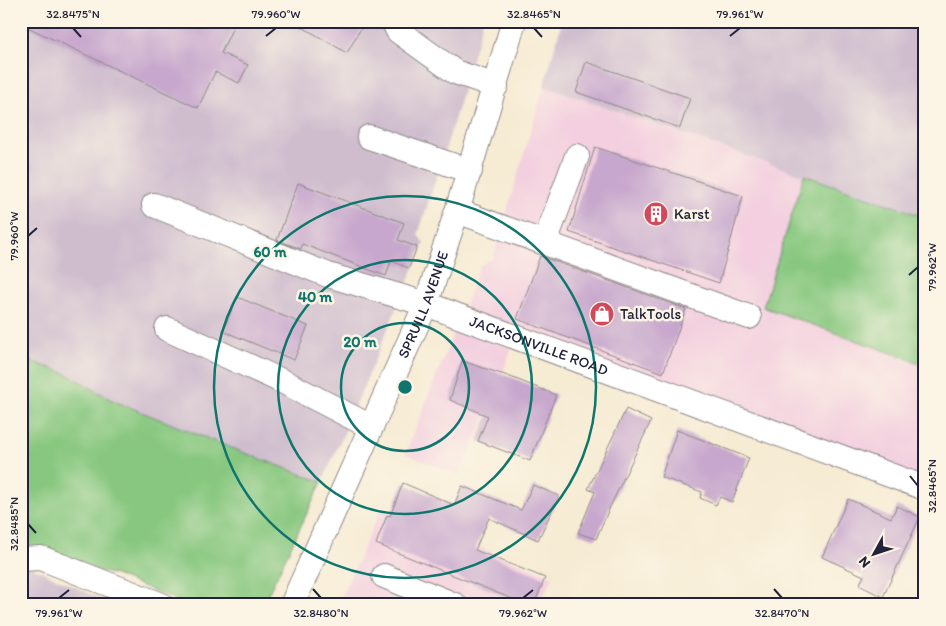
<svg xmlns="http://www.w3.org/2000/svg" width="946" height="626" viewBox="0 0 946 626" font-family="Itim,sans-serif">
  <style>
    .built { fill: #f3cfdf }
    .industrial { fill: #cfbdce }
    .green { fill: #87c77f; stroke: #54745d }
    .building { fill: #c7a7cd }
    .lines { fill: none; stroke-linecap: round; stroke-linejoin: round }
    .minor-casing { stroke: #8c8687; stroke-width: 26 }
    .minor { stroke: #fff; stroke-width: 24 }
    .ticks { fill: none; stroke: #22223b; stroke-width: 2 }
    .ring { fill: none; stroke: #0f766e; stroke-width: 2.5 }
    .labels { text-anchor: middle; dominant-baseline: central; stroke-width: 5; stroke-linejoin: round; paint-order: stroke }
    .poi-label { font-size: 15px; fill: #22223b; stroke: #fcf5e5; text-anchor: start }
    .street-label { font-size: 15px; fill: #22223b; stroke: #fcf5e5 }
    .centre { fill: #0f766e; stroke: #fcf5e5; stroke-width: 2.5 }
    .ring-label { font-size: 15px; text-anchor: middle; font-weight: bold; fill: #0f766e; stroke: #fcf5e5; stroke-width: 5; stroke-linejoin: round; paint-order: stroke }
    .neatline { fill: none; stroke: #22223b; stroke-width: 2 }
    .ticks-label { font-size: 12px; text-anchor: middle; fill: #22223b }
  </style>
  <rect width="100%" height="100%" fill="#fcf5e5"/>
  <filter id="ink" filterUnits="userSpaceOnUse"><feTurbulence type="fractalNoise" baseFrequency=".02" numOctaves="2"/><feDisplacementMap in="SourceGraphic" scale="10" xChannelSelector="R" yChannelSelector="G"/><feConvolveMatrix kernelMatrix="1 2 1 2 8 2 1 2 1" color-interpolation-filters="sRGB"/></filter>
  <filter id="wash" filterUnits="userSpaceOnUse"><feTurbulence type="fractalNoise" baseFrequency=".0096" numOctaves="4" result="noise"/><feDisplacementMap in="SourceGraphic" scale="20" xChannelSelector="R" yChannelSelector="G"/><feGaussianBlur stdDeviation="1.12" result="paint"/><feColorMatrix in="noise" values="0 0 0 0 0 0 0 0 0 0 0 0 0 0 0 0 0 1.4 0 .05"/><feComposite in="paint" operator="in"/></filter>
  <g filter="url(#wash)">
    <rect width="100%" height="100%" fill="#f6ebd3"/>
    <g class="built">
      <path d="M 544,86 L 804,175 L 763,307 L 925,365 L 925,488 L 516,338 L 483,423 L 459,475 L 405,454 L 465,305 L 479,266 L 493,258 Z"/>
      <path d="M 381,508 L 553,577 L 539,605 L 338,605 Z"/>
    </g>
    <g class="industrial">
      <path d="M 21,21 L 483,21 L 447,144 L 418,235 L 424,243 L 344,433 L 322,482 L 221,444 L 112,400 L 65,373 L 21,358 Z"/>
      <path d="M 562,21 L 925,21 L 925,217 L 544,86 Z"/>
      <path d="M 21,562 L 114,605 L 21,605 Z"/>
    </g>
    <g class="green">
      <path d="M 804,175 L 925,217 L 925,365 L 763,307 Z"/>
      <path d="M 21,358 L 65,373 L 112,400 L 221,444 L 322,482 L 263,605 L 188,605 L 115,575 L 21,551 Z"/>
    </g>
    <g id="blocks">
      <g class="building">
        <path d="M 21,21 L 222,21 L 233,27 L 221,53 L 248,65 L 239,83 L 215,72 L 198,108 L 21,24 Z"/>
        <path d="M 292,21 L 365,21 L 347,53 Z"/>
        <path d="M 586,62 L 690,98 L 680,128 L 576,92 Z"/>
        <path d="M 595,147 L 743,196 L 719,283 L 569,232 Z"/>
        <path d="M 298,183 L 404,223 L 398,240 L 417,247 L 409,268 L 391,261 L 386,276 L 302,244 L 301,249 L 277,240 Z"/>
        <path d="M 540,256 L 686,309 L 663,373 L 517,319 Z"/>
        <path d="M 237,297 L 308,326 L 294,360 L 223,331 Z"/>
        <path d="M 462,361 L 508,376 L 556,395 L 530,461 L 478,441 L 488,416 L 450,400 Z"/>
        <path d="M 626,409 L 651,421 L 609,509 L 596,539 L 578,533 L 595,492 L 588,489 Z"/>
        <path d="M 677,430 L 749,458 L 732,502 L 720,497 L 716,505 L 700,498 L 702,492 L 661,477 Z"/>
        <path d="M 403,483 L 454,505 L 462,486 L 521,510 L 533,485 L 559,496 L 538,540 L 489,518 L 475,550 L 545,578 L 534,605 L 527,605 L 376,544 L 387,515 L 390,516 Z"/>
        <path d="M 848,499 L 891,518 L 897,506 L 920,517 L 883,597 L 859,585 L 864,576 L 822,557 Z"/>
      </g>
    </g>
  </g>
  <g filter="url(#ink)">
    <use href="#blocks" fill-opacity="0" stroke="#8c8687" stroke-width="1"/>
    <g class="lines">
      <defs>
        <g id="minor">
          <path d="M 393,21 L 398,31 L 455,72 L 496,86"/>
          <path d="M 369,137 L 470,171"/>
          <path id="s1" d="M 154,205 L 328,275 L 426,304 L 925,488"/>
          <path d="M 457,211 L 749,317"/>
          <path d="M 545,242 L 577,156"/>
          <path d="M 167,329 L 284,382 L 371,427"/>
          <path d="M 21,559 L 41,558 L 162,605"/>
          <path d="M 384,576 L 455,605"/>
          <path id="s2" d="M 292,605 L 426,304 L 457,211 L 514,21"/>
        </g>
      </defs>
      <use href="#minor" class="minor-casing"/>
      <use href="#minor" class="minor"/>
    </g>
  </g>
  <path class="ticks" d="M 73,28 L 81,37M 534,28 L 542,37M 266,36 L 276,28M 730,36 L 740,28M 28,236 L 37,228M 909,275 L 918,267M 910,476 L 918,486M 28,524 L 36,533M 313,589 L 321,598M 774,589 L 782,598M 59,598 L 69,590M 523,598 L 533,590"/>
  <g class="ring">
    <circle cx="405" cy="387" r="64"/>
    <circle cx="405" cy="387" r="127"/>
    <circle cx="405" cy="387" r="191"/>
  </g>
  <defs>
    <symbol id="building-disc" viewBox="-11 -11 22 22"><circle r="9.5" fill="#d1495b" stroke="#fcf5e5"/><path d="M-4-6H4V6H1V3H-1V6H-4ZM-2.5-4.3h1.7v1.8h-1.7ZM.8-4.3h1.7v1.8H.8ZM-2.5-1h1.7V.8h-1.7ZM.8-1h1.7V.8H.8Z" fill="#fff"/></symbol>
    <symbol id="shop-disc" viewBox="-11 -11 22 22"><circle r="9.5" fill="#d1495b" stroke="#fcf5e5"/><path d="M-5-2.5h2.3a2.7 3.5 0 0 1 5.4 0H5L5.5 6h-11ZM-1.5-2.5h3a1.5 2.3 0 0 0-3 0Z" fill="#fff"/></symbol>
  </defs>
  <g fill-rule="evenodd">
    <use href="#building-disc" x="642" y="200" width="28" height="28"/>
    <use href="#shop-disc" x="588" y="300" width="28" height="28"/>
  </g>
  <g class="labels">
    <g class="poi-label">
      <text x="674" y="214">Karst</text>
      <text x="620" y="314">TalkTools</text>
    </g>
    <g class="street-label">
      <text stroke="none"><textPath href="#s2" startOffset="328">SPRUILL AVENUE</textPath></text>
      <text stroke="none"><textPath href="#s1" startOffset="410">JACKSONVILLE ROAD</textPath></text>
    </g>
  </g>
  <circle cx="405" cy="387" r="8" class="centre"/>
  <g class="ring-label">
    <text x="270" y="257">60 m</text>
    <text x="315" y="302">40 m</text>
    <text x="360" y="347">20 m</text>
  </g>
  <rect width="946" height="626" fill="none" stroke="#fcf5e5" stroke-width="55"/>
  <g transform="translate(874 554) rotate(230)" stroke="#fcf5e5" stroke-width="4" paint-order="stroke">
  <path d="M0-4L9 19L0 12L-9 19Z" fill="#22223b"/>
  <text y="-8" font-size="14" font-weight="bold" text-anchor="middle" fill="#22223b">N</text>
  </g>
  <rect x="28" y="28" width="890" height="570" class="neatline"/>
  <g class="ticks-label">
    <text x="73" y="18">32.8475°N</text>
    <text x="276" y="18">79.960°W</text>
    <text x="534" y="18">32.8465°N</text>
    <text x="740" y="18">79.961°W</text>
    <text transform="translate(14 236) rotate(-90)" y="4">79.960°W</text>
    <text transform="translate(932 267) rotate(-90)" y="4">79.962°W</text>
    <text transform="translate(932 486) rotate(-90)" y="4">32.8465°N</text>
    <text transform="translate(14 524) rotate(-90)" y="4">32.8485°N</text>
    <text x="59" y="617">79.961°W</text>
    <text x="321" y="617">32.8480°N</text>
    <text x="523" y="617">79.962°W</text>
    <text x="782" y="617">32.8470°N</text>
  </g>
</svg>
